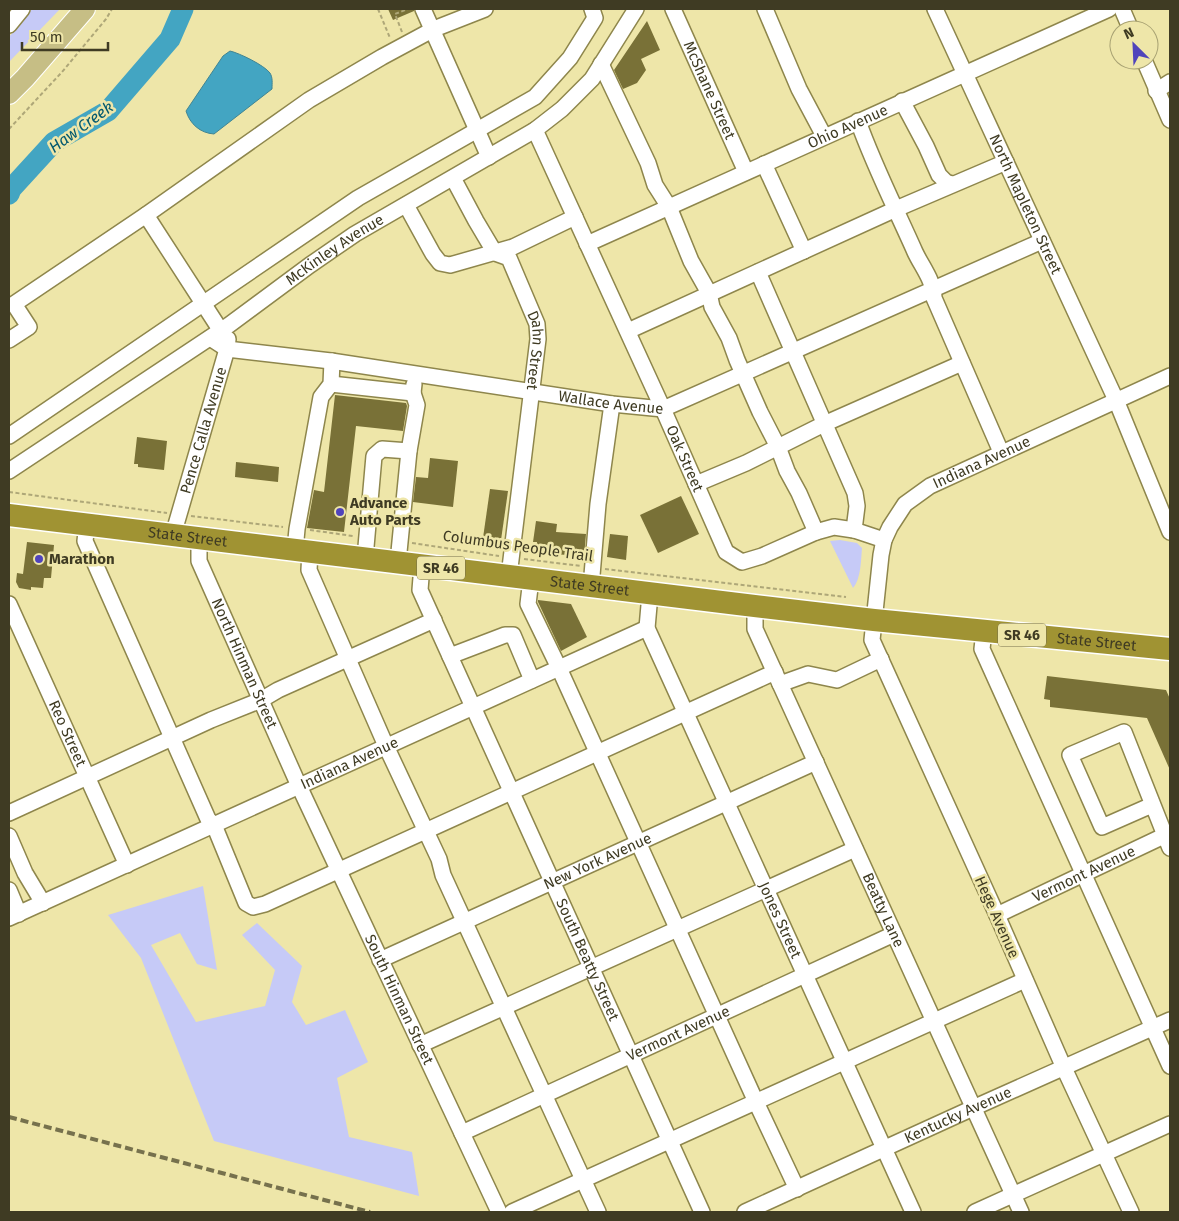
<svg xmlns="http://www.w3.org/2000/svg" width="1179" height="1221" viewBox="0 0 1179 1221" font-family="'Fira Sans',sans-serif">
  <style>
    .green { fill: #c6caf7 }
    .water { fill: #43a5c2; stroke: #428592 }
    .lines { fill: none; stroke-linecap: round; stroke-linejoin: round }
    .river { stroke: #43a5c2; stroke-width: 21 }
    .building { fill: #797137 }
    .minor-casing { stroke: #8e864c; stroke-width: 18 }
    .major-casing { stroke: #fff; stroke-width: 22 }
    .highway-casing { stroke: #fff; stroke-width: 25 }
    .path { stroke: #aea778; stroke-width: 2; stroke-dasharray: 4 2.5; stroke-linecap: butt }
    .minor { stroke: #fff; stroke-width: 15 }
    .major { stroke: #c6be85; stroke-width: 20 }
    .highway { stroke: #a09333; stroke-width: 22 }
    .rail { stroke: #76714d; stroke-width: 4; stroke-dasharray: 8 4; stroke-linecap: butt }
    .poi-dot { fill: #5044bb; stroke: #eee6a9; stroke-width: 2 }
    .labels { text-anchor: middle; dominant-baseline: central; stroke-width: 5; stroke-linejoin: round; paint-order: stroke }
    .shield { fill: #eee6a9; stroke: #746e4b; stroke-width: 1 }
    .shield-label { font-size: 14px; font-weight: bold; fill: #3f3b23 }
    .street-label { font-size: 15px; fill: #3f3b23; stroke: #eee6a9 }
    .poi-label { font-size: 15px; font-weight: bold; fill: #3f3b23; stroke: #eee6a9; text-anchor: start }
    .water-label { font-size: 16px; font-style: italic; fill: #03596f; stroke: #eee6a9 }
  </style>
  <rect width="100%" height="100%" fill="#eee6a9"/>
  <g class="green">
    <path d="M 32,9 L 60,9 L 9,62 L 9,37 Z"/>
    <path d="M 840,540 L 857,543 L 862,548 C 861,560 861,579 853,588 L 830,541 Z"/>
    <path d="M 203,886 L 217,970 L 197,964 L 180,933 L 151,945 L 196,1022 L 265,1006 L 275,970 L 242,935 L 257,923 L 302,966 L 292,1002 L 306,1025 L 345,1010 L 368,1062 L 337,1078 L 349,1137 L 412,1152 L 419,1196 L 214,1141 L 141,958 L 108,915 Z"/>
  </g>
  <path class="water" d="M 230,51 C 239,53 264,65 270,73 C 273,78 272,83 272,89 L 214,134 C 200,133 190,124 186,111 L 223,56 Z"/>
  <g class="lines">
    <path class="river" d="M 9,194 L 11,189 L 54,142 L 108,111 L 170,39 L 183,9"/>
  </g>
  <g class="building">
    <path d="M 388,9 L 414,9 L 414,11 L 393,20 Z"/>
    <path d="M 647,21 L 660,50 L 641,59 L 646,70 L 637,83 L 623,89 L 614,70 Z"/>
    <path d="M 335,395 L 406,403 L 407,406 L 403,431 L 356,426 L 344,532 L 307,528 L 314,490 L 324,492 Z"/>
    <path d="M 137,437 L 167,441 L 164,470 L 138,467 L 138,464 L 134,464 Z"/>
    <path d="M 430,458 L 458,461 L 453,507 L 413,502 L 416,477 L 428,478 Z"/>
    <path d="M 236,462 L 279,467 L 278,482 L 235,477 Z"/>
    <path d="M 490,489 L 508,491 L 501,540 L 483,538 Z"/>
    <path d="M 681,496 L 699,534 L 658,553 L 640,515 Z"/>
    <path d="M 536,521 L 557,524 L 556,532 L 586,534 L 584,556 L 536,553 L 537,542 L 533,542 Z"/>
    <path d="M 610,534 L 628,536 L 626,560 L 607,557 Z"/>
    <path d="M 27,542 L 54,545 L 51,578 L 44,578 L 43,588 L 31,587 L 31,590 L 19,588 L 16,582 L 17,573 L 23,574 Z"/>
    <path d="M 538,600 L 571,604 L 587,637 L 561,651 L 538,602 Z"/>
    <path d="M 1047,676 L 1166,690 L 1170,699 L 1170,770 L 1147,718 L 1050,707 L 1050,700 L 1044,699 Z"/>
  </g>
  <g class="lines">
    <defs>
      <g id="minor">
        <path d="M 423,9 L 489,157"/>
        <path id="s1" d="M 673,9 L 746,172"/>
        <path d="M 765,9 L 799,89 L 824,136"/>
        <path id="s2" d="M 935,9 L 1116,400 L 1170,532"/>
        <path d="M 1122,9 L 1131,30"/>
        <path d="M 9,25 L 22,9"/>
        <path d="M 1144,60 L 1170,120"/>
        <path d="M 601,64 L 648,163 L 655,185 L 669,207 L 691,261 L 709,293 L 712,307 L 729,338 L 737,360 L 760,412 L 778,447 L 787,471 L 799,493 L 816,532"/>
        <path d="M 1156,91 L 1170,82"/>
        <path d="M 902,101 L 926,146 L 939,175 L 946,182 L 952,184"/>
        <path d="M 858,121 C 874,166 896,209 915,252 C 922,267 934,281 934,298 L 1001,452"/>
        <path id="s3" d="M 535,130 L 663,409 L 726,552 L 742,562 L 762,556 L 816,532 L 834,527 L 854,530 L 884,540"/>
        <path d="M 764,164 L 804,251"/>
        <path id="s4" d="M 453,178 L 476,221 L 495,253 L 509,258 L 537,324 L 538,339 L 509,576"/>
        <path d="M 406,205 L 433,254 L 440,263 L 450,265 L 513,247 L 575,217"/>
        <path d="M 146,215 L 221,331"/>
        <path id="s5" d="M 587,244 L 1109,9"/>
        <path d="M 758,272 L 855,493 L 857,506 L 854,530"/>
        <path d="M 628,331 L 896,209 L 1006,162"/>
        <path id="s6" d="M 210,338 L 227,349 L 331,361 L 612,404 L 663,409 L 1042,241"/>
        <path d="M 9,340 L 29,327 L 14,304 L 146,215 L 309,100 L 382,57 L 434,29 L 485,9"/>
        <path d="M 331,384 L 413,393 L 414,384"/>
        <path d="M 9,436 L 358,198 L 535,97 L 570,58 L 595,18 L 592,9"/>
        <path id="s7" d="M 9,471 L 229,325 L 310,265 L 355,234 L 535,130 L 562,109 L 592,79 L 636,9"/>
        <path d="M 696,484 L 746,463 L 824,424 L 962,363"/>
        <path d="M 87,524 L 85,541 L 208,819 L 214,825 L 246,903 L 253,907 L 265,904 L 775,672"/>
        <path id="s8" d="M 173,535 L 227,349 L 228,339"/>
        <path id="s9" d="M 199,538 L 199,561 L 299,786 L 499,1212"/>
        <path d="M 295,550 L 297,529 L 321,397 L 331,384 L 332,361"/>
        <path d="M 310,552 L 309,570 L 386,746 L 439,859 L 443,875 L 598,1212"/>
        <path d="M 365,558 L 374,456 L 382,449 L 409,451"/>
        <path d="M 398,562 L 409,451 L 417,405 L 413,393"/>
        <path id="s10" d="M 422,565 L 420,590 L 702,1212"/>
        <path d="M 531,579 L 528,604 L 559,668 L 756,1102 L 797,1189"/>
        <path d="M 591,587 L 598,504 L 612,404"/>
        <path id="s11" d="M 650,594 L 647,628 L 913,1212"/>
        <path id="s12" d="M 9,604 L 127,865"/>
        <path id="s13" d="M 755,606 L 755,629 L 1021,1212"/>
        <path d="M 984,631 L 982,649 L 1170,1066"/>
        <path d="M 450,656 L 505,635 L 513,635 L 532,680"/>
        <path d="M 780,684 L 808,674 L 837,680 L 881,659"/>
        <path d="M 1152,805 L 1102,827 L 1070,755 L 1124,732 L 1170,848"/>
        <path d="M 9,813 L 211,720 L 261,700 L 278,690 L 434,620"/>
        <path d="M 9,836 L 25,873 L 43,903"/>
        <path d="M 9,890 L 19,914"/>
        <path id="s14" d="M 997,915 L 1170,833"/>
        <path id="s15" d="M 9,918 L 647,628"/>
        <path id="s16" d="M 380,960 L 816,762"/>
        <path d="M 420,1045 L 855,849"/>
        <path id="s17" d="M 462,1133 L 894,934"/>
        <path d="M 512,1212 L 1025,980"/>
        <path id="s18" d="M 745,1212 L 973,1108 L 1170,1020"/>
        <path d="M 975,1212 L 1170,1124"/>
        <path id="s19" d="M 1131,1212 L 1064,1068 L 997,915 L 872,640 L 881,555 L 884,540 L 890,527 L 905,504 L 930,486 L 1170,376"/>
      </g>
      <path id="major" d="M 9,94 L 25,78 L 85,9"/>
      <g id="highway">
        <path id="s20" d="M 9,515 L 738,604 L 874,620 L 1170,649"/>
      </g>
    </defs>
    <use href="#minor" class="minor-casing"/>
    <use href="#major" class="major-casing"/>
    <use href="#highway" class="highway-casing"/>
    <g class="path">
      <path d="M 378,9 L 390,38"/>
      <path d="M 402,32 L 395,14 L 408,9"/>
      <path d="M 9,129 L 62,72 L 106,19 L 112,9"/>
      <path d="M 9,492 L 167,513"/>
      <path d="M 191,516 L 283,527"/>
      <path d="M 310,530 L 353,536"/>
      <path d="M 412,543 L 499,556"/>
      <path d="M 524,559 L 581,566"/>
      <path d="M 605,569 L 846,597"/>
    </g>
    <use href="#minor" class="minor"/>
    <use href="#major" class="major"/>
    <use href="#highway" class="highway"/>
    <path class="rail" d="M 9,1117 L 370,1212"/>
  </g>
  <g class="poi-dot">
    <circle cx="340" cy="512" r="5"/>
    <circle cx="39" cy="559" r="5"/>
  </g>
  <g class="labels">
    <g class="shield">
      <rect x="417" y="556.5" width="48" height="23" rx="4"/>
      <rect x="998" y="623.5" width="48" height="23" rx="4"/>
    </g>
    <g class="shield-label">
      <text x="441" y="568">SR 46</text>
      <text x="1022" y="635">SR 46</text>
    </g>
    <g class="street-label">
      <text stroke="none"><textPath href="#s1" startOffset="89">McShane Street</textPath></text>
      <text stroke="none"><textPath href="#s5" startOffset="286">Ohio Avenue</textPath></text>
      <text stroke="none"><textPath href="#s2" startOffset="215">North Mapleton Street</textPath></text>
      <text stroke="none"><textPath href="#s7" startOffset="394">McKinley Avenue</textPath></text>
      <text stroke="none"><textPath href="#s4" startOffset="199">Dahn Street</textPath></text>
      <text stroke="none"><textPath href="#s6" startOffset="408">Wallace Avenue</textPath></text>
      <text stroke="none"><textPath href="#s8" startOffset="109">Pence Calla Avenue</textPath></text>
      <text stroke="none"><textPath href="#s3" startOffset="361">Oak Street</textPath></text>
      <text stroke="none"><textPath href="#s19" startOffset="858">Indiana Avenue</textPath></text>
      <text stroke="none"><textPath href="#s20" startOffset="180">State Street</textPath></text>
      <text transform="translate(518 546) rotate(8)">Columbus People Trail</text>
      <text stroke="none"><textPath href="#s20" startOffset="585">State Street</textPath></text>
      <text stroke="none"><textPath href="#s20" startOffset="1095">State Street</textPath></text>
      <text stroke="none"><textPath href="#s9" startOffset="135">North Hinman Street</textPath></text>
      <text stroke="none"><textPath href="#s12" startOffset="142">Reo Street</textPath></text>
      <text stroke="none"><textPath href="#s15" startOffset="374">Indiana Avenue</textPath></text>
      <text stroke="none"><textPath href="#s16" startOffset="239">New York Avenue</textPath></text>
      <text stroke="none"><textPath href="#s14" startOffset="96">Vermont Avenue</textPath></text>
      <text stroke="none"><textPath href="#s13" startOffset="332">Beatty Lane</textPath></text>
      <text transform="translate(997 917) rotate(66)">Hege Avenue</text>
      <text stroke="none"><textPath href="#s11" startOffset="355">Jones Street</textPath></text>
      <text stroke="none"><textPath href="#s10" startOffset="431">South Beatty Street</textPath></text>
      <text stroke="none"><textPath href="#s9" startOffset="505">South Hinman Street</textPath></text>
      <text stroke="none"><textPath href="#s17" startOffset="238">Vermont Avenue</textPath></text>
      <text stroke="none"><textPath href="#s18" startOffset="234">Kentucky Avenue</textPath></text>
    </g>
    <g class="poi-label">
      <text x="350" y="503">Advance<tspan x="350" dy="17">Auto Parts</tspan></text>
      <text x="49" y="559">Marathon</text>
    </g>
    <g class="water-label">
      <text transform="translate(81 127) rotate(-36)">Haw Creek</text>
    </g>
  </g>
  <rect width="1179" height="1221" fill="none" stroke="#3f3b23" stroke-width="20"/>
  <g transform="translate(1134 45) rotate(336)"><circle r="24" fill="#eee6a9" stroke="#a8a273"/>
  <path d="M0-4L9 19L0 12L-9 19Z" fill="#5044bb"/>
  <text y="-8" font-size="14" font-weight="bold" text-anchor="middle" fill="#3f3b23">N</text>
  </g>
  <path d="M22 42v8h86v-8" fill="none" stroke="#3f3b23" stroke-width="2.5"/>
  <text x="30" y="42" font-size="15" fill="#3f3b23" stroke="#eee6a9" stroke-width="4" paint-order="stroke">50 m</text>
</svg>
